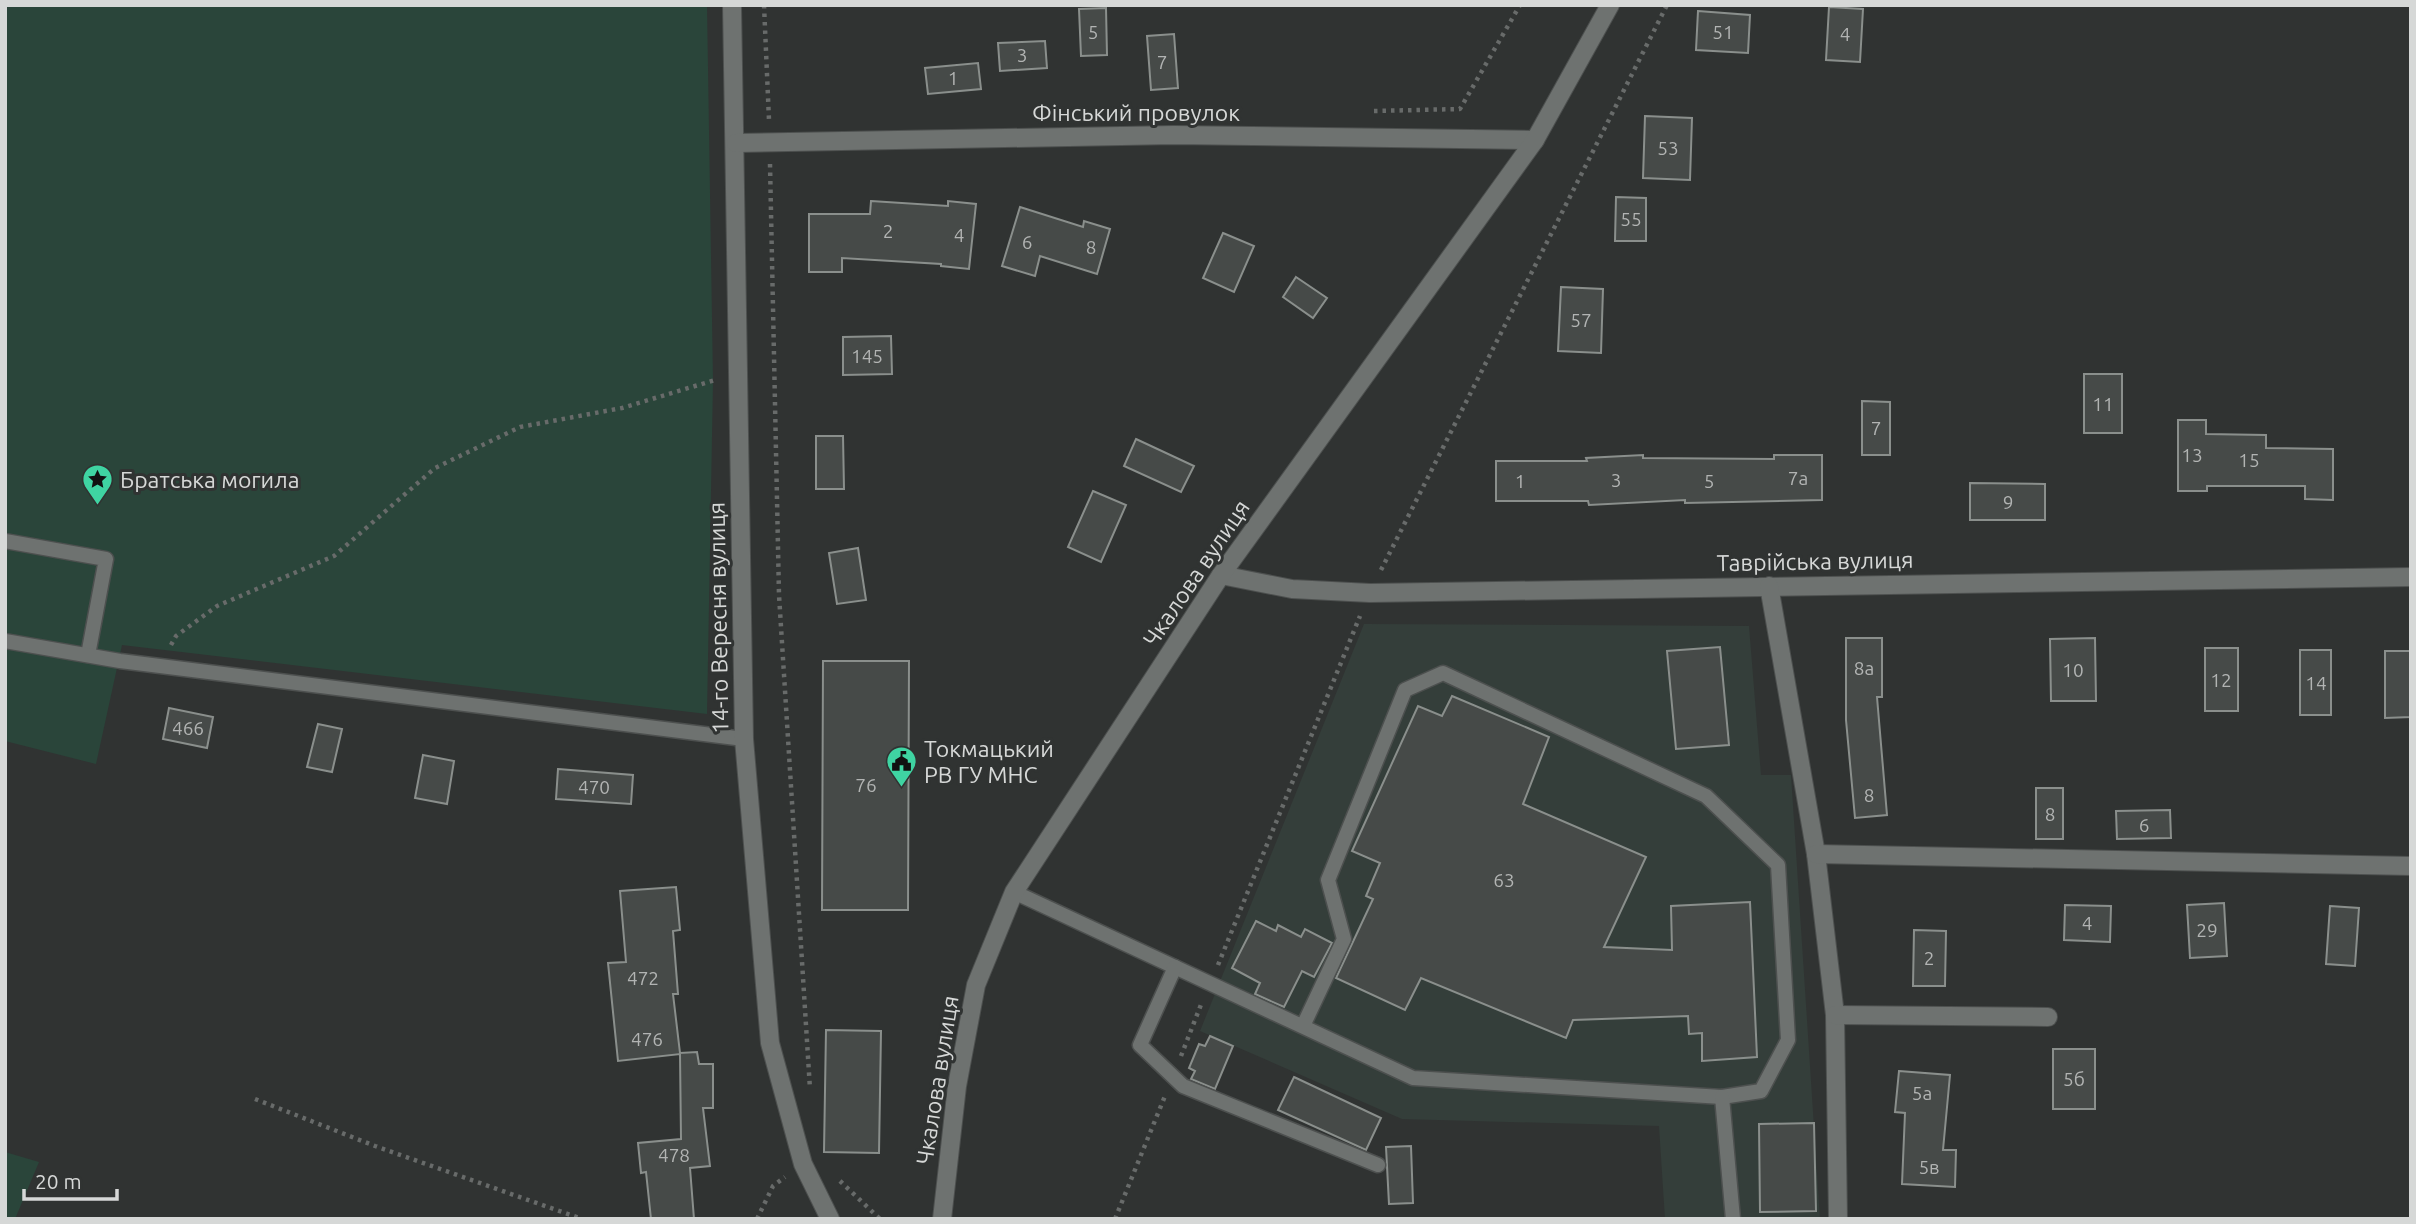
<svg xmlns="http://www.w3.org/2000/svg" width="2416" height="1224" viewBox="0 0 2416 1224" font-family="Ubuntu,sans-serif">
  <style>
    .built { fill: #343e3a }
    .green { fill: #2a453a }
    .building { fill: #464a48; stroke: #8a8f8c; stroke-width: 2 }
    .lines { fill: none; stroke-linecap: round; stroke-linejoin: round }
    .service-casing { stroke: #4d504f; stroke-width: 17 }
    .minor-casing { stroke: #4d504f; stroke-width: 20 }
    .secondary-casing { stroke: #4d504f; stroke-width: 20 }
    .path { stroke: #686b6a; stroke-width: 4.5; stroke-dasharray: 3.5 5; stroke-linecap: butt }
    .service { stroke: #6e7270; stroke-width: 14 }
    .minor { stroke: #6e7270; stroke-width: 18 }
    .secondary { stroke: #6e7270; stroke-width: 18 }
    .labels { text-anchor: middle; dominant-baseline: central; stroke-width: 6; stroke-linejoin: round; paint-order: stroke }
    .number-label { font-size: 19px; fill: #b2b4b3 }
    .street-label { font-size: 23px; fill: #d6d8d7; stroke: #303332 }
    .poi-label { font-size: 23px; fill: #d6d8d7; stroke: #303332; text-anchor: start }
  </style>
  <rect width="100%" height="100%" fill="#303332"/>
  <path class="built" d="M 1364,624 L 1749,626 L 1761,775 L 1791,775 L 1820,1219 L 1665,1219 L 1659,1126 L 1402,1119 L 1200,1031 Z"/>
  <g class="green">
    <path d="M 5,5 L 707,5 L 713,381 L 707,714 L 122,645 L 96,764 L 5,741 Z"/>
    <path d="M 5,1152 L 39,1162 L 15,1219 L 5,1219 Z"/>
  </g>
  <g class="building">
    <path d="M 1829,7 L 1863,9 L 1860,62 L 1826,60 Z"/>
    <path d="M 1106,8 L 1107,55 L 1081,56 L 1079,9 Z"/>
    <path d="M 1698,11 L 1750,15 L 1748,53 L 1696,50 Z"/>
    <path d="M 1174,34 L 1178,88 L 1151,90 L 1147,36 Z"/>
    <path d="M 1045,41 L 1047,68 L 1000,71 L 998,43 Z"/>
    <path d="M 978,63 L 981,89 L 928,94 L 925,68 Z"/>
    <path d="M 1645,116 L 1692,118 L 1690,180 L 1643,178 Z"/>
    <path d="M 1616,197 L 1646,198 L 1646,241 L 1615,241 Z"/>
    <path d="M 871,201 L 948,206 L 948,201 L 976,204 L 969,269 L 941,266 L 941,264 L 842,258 L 842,272 L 809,272 L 809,214 L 870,214 Z"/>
    <path d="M 1020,207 L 1083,227 L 1084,221 L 1110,229 L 1097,274 L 1040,256 L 1035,276 L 1002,266 Z"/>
    <path d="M 1223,233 L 1254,246 L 1234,292 L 1203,278 Z"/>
    <path d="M 1296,277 L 1327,298 L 1313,318 L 1283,297 Z"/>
    <path d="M 1561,287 L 1603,289 L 1601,353 L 1558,351 Z"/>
    <path d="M 891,336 L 892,374 L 843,375 L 843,337 Z"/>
    <rect x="2084" y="374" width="38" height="59"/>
    <path d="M 1862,401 L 1890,402 L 1890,455 L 1862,455 Z"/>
    <path d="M 2178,420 L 2206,420 L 2206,434 L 2266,435 L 2266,448 L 2333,449 L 2333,500 L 2305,499 L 2305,486 L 2207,486 L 2207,491 L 2178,491 Z"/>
    <path d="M 816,436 L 843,436 L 844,489 L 816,489 Z"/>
    <path d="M 1136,439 L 1194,466 L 1181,492 L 1124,466 Z"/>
    <path d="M 1643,455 L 1643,458 L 1774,459 L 1774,455 L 1822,455 L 1822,500 L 1685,503 L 1685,500 L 1589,505 L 1588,501 L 1496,501 L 1496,461 L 1587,461 L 1586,458 Z"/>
    <path d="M 1970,483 L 2045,484 L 2045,520 L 1970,520 Z"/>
    <path d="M 1093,491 L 1126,505 L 1101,562 L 1068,547 Z"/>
    <path d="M 858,548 L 866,600 L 837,604 L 829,553 Z"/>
    <path d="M 1846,638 L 1882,638 L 1882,697 L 1877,697 L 1887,815 L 1855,818 L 1846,720 Z"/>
    <path d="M 2095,638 L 2096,701 L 2051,701 L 2050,639 Z"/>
    <path d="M 1720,647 L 1729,745 L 1676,749 L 1667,651 Z"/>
    <rect x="2205" y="648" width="33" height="63"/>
    <rect x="2300" y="650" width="31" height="65"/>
    <path d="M 2385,651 L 2411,651 L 2411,717 L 2385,718 Z"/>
    <path d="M 823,661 L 909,661 L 908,910 L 822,910 Z"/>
    <path d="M 1452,696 L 1549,737 L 1523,804 L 1646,857 L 1604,947 L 1672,950 L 1671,906 L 1750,902 L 1757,1057 L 1702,1061 L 1702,1033 L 1689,1034 L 1688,1016 L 1573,1020 L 1566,1038 L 1421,978 L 1405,1010 L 1336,978 L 1373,899 L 1366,896 L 1380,863 L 1352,851 L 1418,706 L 1442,716 Z"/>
    <path d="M 169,708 L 213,717 L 207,748 L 163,739 Z"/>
    <path d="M 318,724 L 342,729 L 332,772 L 307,767 Z"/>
    <path d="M 423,755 L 454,761 L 447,804 L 415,798 Z"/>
    <path d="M 558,769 L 633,775 L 631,804 L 556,799 Z"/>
    <rect x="2036" y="788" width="27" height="51"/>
    <path d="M 2170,810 L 2171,838 L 2117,839 L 2116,811 Z"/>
    <path d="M 676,887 L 680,930 L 673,931 L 678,994 L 673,994 L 680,1053 L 697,1052 L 699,1064 L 713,1064 L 713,1108 L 703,1108 L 710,1166 L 690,1168 L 694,1219 L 651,1219 L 646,1172 L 641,1173 L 638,1143 L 681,1139 L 680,1054 L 618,1061 L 608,963 L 626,962 L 620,891 Z"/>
    <path d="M 2224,903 L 2227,956 L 2190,958 L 2187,905 Z"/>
    <path d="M 2065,905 L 2111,906 L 2110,942 L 2064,940 Z"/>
    <path d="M 2330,906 L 2359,908 L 2355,966 L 2326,964 Z"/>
    <path d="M 1256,921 L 1276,931 L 1278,925 L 1301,937 L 1305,929 L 1332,943 L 1314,977 L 1302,971 L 1284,1007 L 1255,994 L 1260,983 L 1232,968 Z"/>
    <path d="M 1914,930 L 1946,931 L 1945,986 L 1913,986 Z"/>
    <path d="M 826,1030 L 881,1031 L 879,1153 L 824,1152 Z"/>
    <path d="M 1210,1036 L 1233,1046 L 1215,1089 L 1191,1079 L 1195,1071 L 1189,1068 L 1199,1044 L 1205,1046 Z"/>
    <rect x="2053" y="1049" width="42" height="60"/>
    <path d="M 1899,1071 L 1950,1075 L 1943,1150 L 1956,1150 L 1955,1187 L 1902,1184 L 1905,1113 L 1895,1112 Z"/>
    <path d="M 1294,1077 L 1381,1118 L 1366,1150 L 1278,1110 Z"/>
    <path d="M 1814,1123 L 1816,1211 L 1760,1212 L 1759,1124 Z"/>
    <path d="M 1411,1146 L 1413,1203 L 1389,1204 L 1386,1147 Z"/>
  </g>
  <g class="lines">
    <defs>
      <g id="service">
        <path d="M 5,541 L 106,559 L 88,655"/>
        <path d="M 5,641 L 120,661 L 744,739"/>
        <path d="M 1014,892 L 1413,1078 L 1722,1097 L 1761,1091 L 1788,1040 L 1778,865 L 1706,796 L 1443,673 L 1405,690 L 1328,880 L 1344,939 L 1303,1026"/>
        <path d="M 1175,967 L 1140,1045 L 1183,1086 L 1378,1165"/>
        <path d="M 1722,1097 L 1733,1219"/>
      </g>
      <g id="minor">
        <path d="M 732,5 L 744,739 L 770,1043 L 803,1164 L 830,1219"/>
        <path d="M 736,143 L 1174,135 L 1535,140"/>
        <path d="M 1221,575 L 1292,589 L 1370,593 L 2411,577"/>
        <path d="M 1769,586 L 1816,854 L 1835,1015 L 1838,1219"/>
        <path d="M 1816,854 L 2411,866"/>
        <path d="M 1835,1015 L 2048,1017"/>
      </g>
      <path id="secondary" d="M 942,1219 L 957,1086 L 976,985 L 1014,892 L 1221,575 L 1535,140 L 1610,5"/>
    </defs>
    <use href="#service" class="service-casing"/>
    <use href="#minor" class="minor-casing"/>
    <use href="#secondary" class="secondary-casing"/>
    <g class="path">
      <path d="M 764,5 L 769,120"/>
      <path d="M 1374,111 L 1460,109 L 1520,5"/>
      <path d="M 770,164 L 779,595 L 810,1089"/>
      <path d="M 1381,570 L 1667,5"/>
      <path d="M 171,645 L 176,636 L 217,606 L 334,556 L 435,468 L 520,427 L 622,408 L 715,380"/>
      <path d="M 1218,965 L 1360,616"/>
      <path d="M 1181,1056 L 1202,1002"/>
      <path d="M 255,1099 L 375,1146 L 582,1219"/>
      <path d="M 840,1181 L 880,1219"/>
      <path d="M 757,1219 L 773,1186 L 785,1177"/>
      <path d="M 1115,1219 L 1165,1096"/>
    </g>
    <use href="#service" class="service"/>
    <use href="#minor" class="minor"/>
    <use href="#secondary" class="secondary"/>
  </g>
  <defs>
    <symbol id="sight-pin" viewBox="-11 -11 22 30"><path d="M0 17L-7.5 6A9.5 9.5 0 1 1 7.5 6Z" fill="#3fd4a2" stroke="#303332"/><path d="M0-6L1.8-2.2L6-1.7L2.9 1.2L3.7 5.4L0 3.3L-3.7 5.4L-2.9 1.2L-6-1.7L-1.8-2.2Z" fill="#111"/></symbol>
    <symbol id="civic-pin" viewBox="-11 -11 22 30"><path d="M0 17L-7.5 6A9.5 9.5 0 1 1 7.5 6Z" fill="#3fd4a2" stroke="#303332"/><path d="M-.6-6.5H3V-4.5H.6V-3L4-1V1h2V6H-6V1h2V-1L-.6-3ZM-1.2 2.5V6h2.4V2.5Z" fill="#111"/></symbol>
  </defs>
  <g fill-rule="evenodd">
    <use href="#sight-pin" x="80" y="462" width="35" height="47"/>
    <use href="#civic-pin" x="884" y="744" width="35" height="47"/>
  </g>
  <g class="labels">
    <g class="number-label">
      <text x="1093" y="32">5</text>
      <text x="1723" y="32">51</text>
      <text x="1845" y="34">4</text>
      <text x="1022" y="55">3</text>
      <text x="1162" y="62">7</text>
      <text x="953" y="78">1</text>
      <text x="1668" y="148">53</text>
      <text x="1631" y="219">55</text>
      <text x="888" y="231">2</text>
      <text x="959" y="235">4</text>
      <text x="1027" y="242">6</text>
      <text x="1091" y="247">8</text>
      <text x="1581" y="320">57</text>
      <text x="867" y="356">145</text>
      <text x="2103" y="404">11</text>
      <text x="1876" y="428">7</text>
      <text x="2192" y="455">13</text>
      <text x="2249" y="460">15</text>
      <text x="1798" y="478">7а</text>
      <text x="1616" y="480">3</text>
      <text x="1520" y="481">1</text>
      <text x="1709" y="481">5</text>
      <text x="2008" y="502">9</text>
      <text x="1864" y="668">8а</text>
      <text x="2073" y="670">10</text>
      <text x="2221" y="680">12</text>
      <text x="2316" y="683">14</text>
      <text x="188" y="728">466</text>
      <text x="866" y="785">76</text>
      <text x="594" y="787">470</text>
      <text x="1869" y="795">8</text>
      <text x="2050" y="814">8</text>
      <text x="2144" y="825">6</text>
      <text x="1504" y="880">63</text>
      <text x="2087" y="923">4</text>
      <text x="2207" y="930">29</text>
      <text x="1929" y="958">2</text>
      <text x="643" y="978">472</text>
      <text x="647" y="1039">476</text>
      <text x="2074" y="1079">5б</text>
      <text x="1922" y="1093">5а</text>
      <text x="674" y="1155">478</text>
      <text x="1929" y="1167">5в</text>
    </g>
    <g class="street-label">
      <text x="1136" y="112">Фінський провулок</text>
      <text transform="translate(1815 561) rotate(-1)">Таврійська вулиця</text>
      <text transform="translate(1196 573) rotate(-56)">Чкалова вулиця</text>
      <text transform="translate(718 618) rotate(-91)">14-го Вересня вулиця</text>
      <text transform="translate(937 1080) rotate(-81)">Чкалова вулиця</text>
    </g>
    <g class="poi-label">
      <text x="120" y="479">Братська могила</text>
      <text x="924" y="748">Токмацький<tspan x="924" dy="26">РВ ГУ МНС</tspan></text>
    </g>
  </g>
  <rect width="2416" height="1224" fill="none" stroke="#d6d8d7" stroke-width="14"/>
  <path d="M24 1189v10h93v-10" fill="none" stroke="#d6d8d7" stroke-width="3.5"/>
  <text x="35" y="1189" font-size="21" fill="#d6d8d7" stroke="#303332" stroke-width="5" paint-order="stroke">20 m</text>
</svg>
